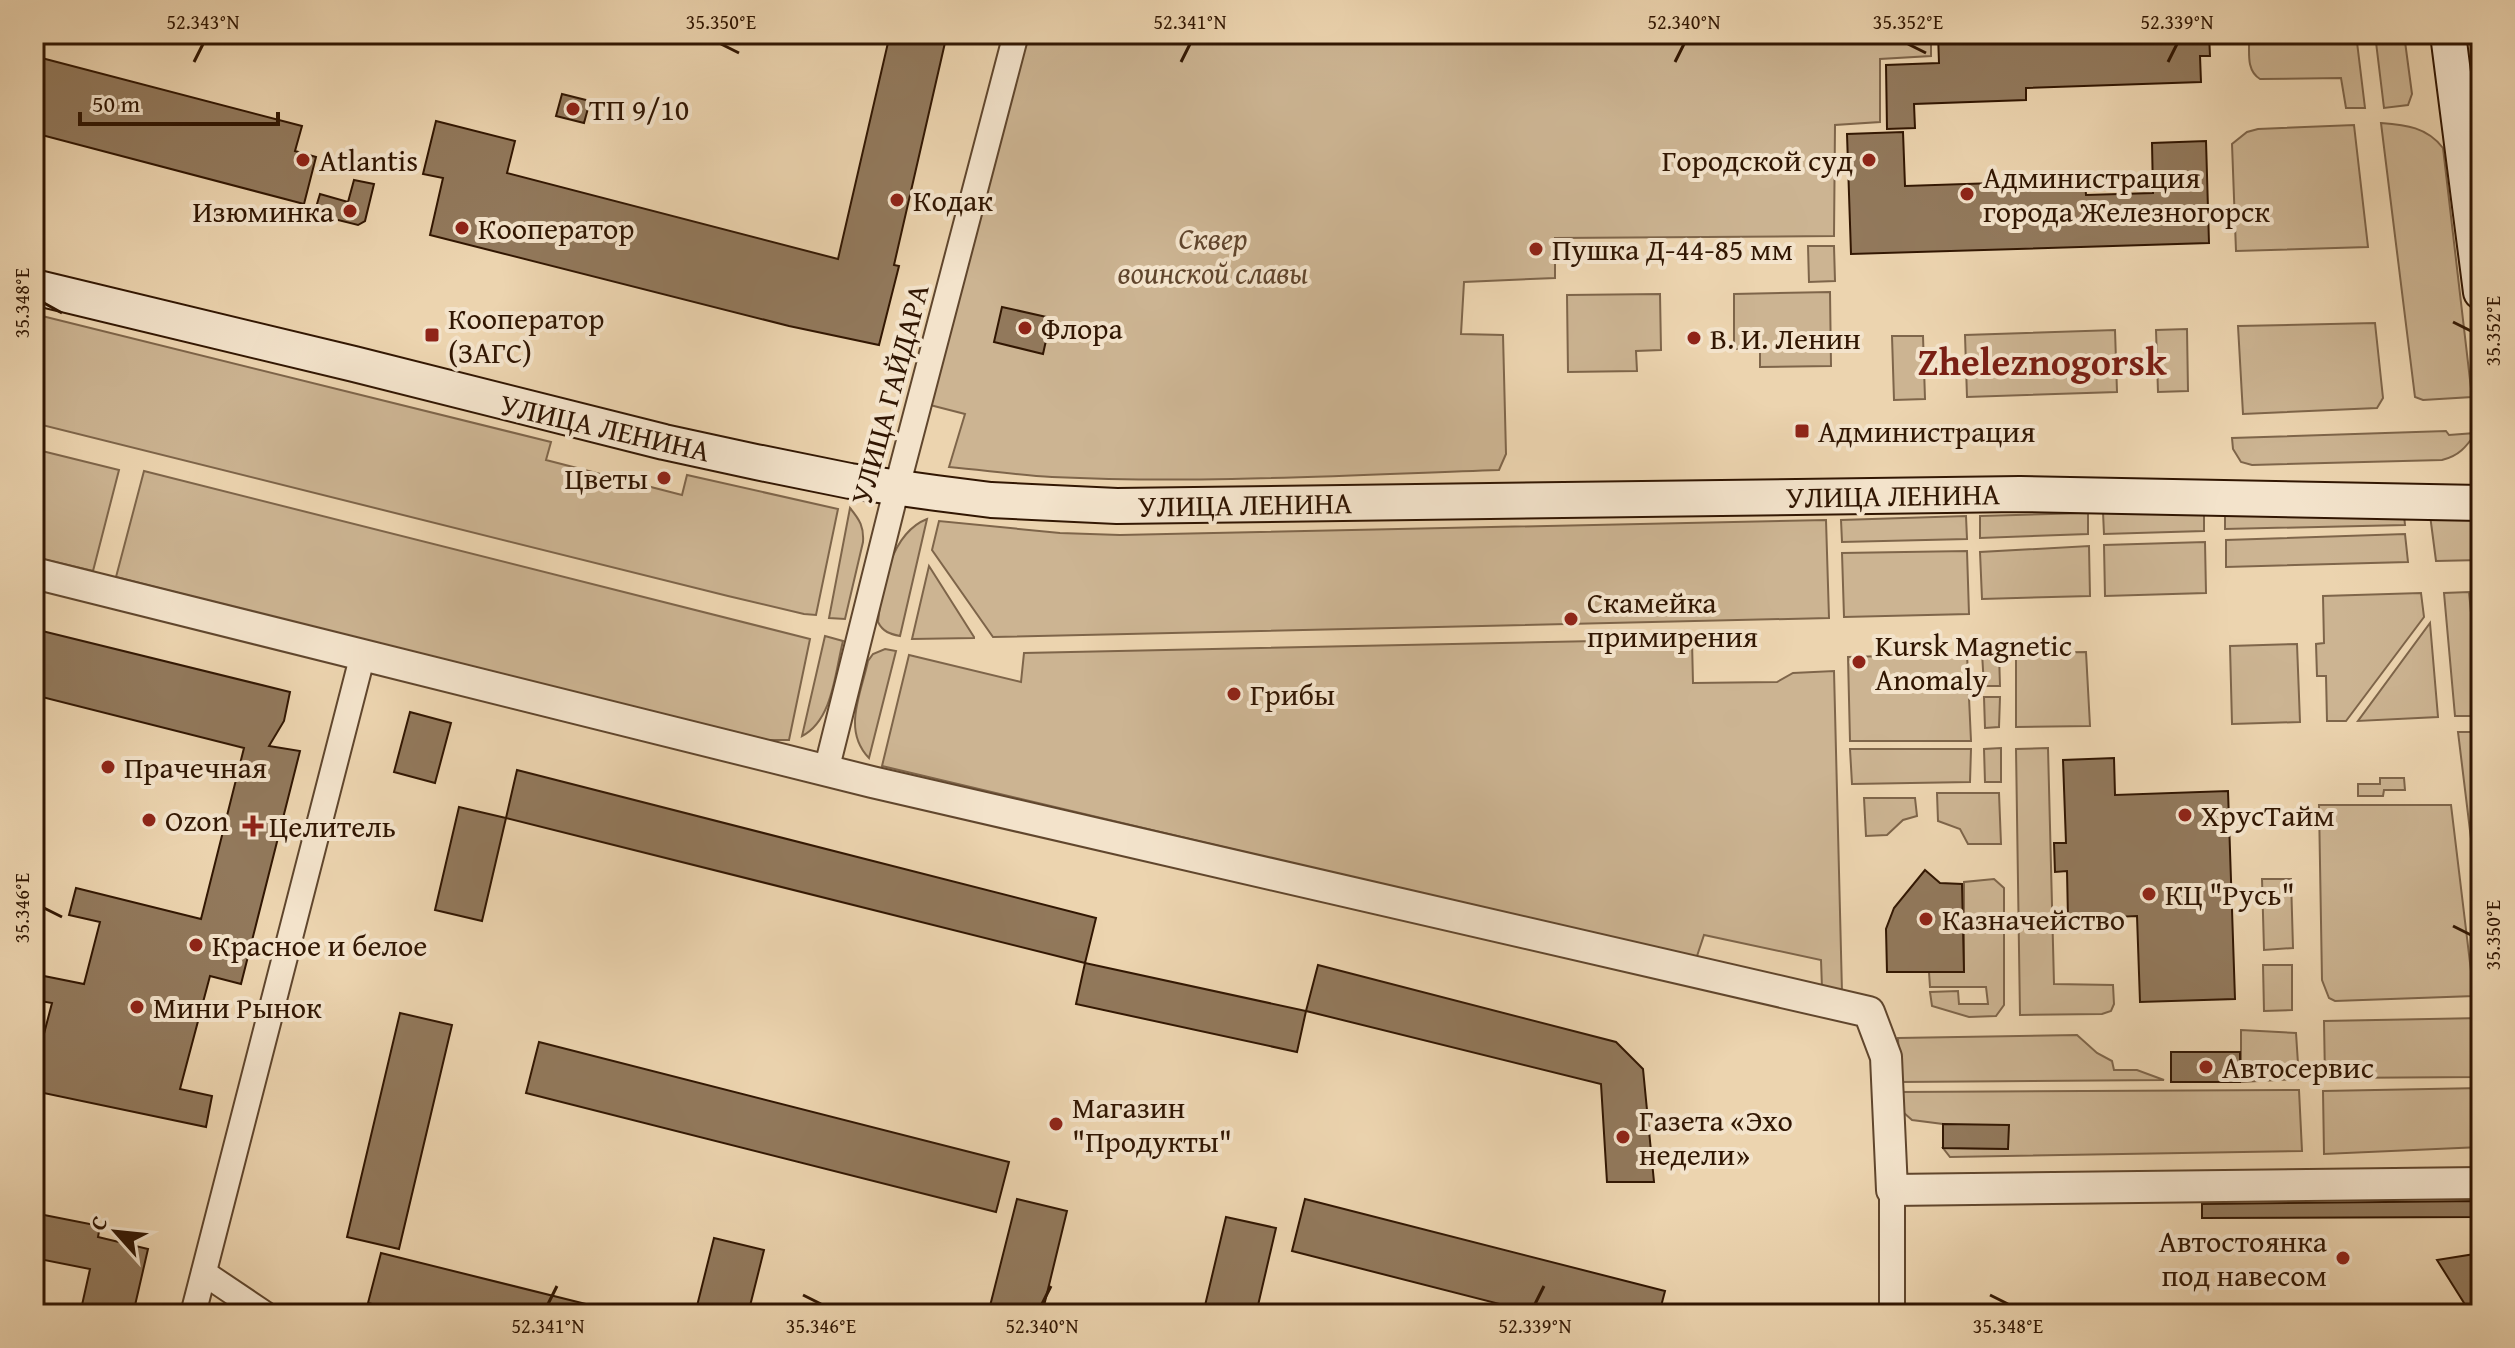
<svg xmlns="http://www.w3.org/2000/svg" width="2515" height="1348" viewBox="0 0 2515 1348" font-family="'Gentium Book Plus',serif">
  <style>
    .green { fill: #ccb492; stroke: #7e654a; stroke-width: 2 }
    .building { fill: #92795c; stroke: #311602; stroke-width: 2 }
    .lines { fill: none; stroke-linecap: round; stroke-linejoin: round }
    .minor-casing { stroke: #60462d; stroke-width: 28 }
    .tertiary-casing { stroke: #60462d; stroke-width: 34 }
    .secondary-casing { stroke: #311602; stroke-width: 38 }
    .minor { stroke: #f3e3cb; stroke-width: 24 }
    .tertiary { stroke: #f3e3cb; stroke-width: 30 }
    .secondary { stroke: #f3e3cb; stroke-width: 34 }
    .ticks { fill: none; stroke: #311602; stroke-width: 3 }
    .poi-dot { fill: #8f2418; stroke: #f3e3cb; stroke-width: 3 }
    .labels { text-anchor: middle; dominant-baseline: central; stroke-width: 8; stroke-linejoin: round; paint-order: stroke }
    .poi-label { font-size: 30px; fill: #311602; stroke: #f3e3cb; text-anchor: start }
    .park-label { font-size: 30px; font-style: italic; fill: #60452d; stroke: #f3e3cb }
    .street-label { font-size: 30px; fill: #311602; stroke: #f3e3cb }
    .district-label { font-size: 38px; font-weight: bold; fill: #7a1f14; stroke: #f3e3cb }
    .neatline { fill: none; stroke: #311602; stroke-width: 3 }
    .ticks-label { font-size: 20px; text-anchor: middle; fill: #311602 }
  </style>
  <rect width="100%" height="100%" fill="#ecd4af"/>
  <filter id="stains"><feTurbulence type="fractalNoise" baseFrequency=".0025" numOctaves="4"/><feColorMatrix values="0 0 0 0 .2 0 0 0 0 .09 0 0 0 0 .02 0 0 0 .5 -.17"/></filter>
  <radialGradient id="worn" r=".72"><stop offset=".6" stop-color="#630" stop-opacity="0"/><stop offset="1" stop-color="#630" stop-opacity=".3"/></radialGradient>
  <g class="green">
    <path d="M 1027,34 L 1931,34 L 1931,56 L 1880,59 L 1880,122 L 1835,125 L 1834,236 L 1555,238 L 1555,278 L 1464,282 L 1461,334 L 1503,335 L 1506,454 L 1499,470 C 1351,475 1201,484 1052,477 C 1018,475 983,470 949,467 L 965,414 L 930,405 Z"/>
    <path d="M 2249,34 L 2356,34 L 2365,108 L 2346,108 L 2341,78 L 2260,79 C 2245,70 2250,50 2249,34 Z"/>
    <path d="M 2375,34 L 2404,34 L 2412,94 L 2408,105 L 2384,108 Z"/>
    <path d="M 2381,123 C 2406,125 2427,127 2443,148 L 2472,397 L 2423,400 L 2415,397 Z"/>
    <path d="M 2354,125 L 2368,247 L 2236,251 L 2232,144 L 2247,132 L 2258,129 Z"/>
    <path d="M 1808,246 L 1834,246 L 1835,281 L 1809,282 Z"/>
    <path d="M 1830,292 L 1831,366 L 1760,367 L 1760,348 L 1734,349 L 1734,294 Z"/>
    <path d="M 1660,294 L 1661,350 L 1636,351 L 1637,371 L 1568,372 L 1567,295 Z"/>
    <path d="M 34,314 L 551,442 L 546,460 L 682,495 L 687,475 L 838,509 L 816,615 L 804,614 L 728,596 L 34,423 Z"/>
    <path d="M 2375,323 L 2383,398 L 2377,408 L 2243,414 L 2238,326 Z"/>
    <path d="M 2187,329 L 2188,391 L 2158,392 L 2156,330 Z"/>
    <path d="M 2115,330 L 2117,392 L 1967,397 L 1965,335 Z"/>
    <path d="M 1892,336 L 1923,336 L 1925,399 L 1894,400 Z"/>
    <path d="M 2446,431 L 2449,435 L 2476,433 C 2466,447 2459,456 2442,460 L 2252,465 L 2241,462 L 2233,449 L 2232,438 Z"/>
    <path d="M 34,449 L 119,470 L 93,571 L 34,557 Z"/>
    <path d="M 144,471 L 810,639 L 789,740 L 767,740 L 508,678 L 116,577 Z"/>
    <path d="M 2403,506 L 2405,525 L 2225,529 L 2225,509 Z"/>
    <path d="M 850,508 C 860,520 864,527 863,542 L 845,619 L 829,618 Z"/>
    <path d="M 2204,510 L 2204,531 L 2104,534 L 2103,512 Z"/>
    <path d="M 2088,513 L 2088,534 L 1980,538 L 1980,516 Z"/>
    <path d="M 2430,515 L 2481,519 L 2481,560 L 2436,561 Z"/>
    <path d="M 1966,516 L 1967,539 L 1842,542 L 1841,520 Z"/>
    <path d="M 927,519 L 900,636 C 890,634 883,632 878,622 C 881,587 891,533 927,519 Z"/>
    <path d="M 1826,520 L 1829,618 L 993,637 L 932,550 L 939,521 L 1060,533 L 1120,535 Z"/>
    <path d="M 2405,534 L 2408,562 L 2226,567 L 2226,540 Z"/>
    <path d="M 2205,542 L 2206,593 L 2105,596 L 2104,545 Z"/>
    <path d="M 2089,546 L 2090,596 L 1982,599 L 1980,552 Z"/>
    <path d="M 1967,551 L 1969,614 L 1844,617 L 1842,553 Z"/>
    <path d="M 929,566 L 974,637 L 974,638 L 912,639 Z"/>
    <path d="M 2469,592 L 2481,716 L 2455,716 L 2444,593 Z"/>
    <path d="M 2421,593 L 2424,617 L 2346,721 L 2327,721 L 2326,676 L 2317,676 L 2316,644 L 2324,643 L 2323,596 Z"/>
    <path d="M 2430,623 L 2438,717 L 2358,721 Z"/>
    <path d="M 825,636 L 843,641 C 835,672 833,720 802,736 Z"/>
    <path d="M 1596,641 L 1692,641 L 1693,683 L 1777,682 L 1793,673 L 1834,671 L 1842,992 L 1822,988 L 1821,960 L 1704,935 L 1696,959 L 882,766 L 909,655 L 1021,682 L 1024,653 Z"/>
    <path d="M 2297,644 L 2300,722 L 2232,724 L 2230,646 Z"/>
    <path d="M 885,649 L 896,651 L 869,758 C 842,730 861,694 868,661 L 873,654 Z"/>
    <path d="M 2086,652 L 2090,726 L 2016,727 L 2016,653 Z"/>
    <path d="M 1982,653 L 1999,653 L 2000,686 L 1984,686 Z"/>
    <path d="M 1967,654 L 1971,741 L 1850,741 L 1848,657 Z"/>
    <path d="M 1984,697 L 2000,697 L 1999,727 L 1985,728 Z"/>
    <path d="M 2458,732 L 2481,732 L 2481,921 Z"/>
    <path d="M 2001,748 L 2001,782 L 1985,782 L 1984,749 Z"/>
    <path d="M 2048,748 L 2054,984 L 2113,985 L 2114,1004 L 2111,1011 L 2102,1014 L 2020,1015 L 2016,749 Z"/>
    <path d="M 1850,749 L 1971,749 L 1970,782 L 1852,784 Z"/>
    <path d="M 2380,778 L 2404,778 L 2405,790 L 2384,790 L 2383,796 L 2358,796 L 2358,784 L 2380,784 Z"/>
    <path d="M 1937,793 L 1999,793 L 2001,844 L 1968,844 L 1960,829 L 1938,821 Z"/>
    <path d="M 1864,798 L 1915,798 L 1917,816 L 1903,820 L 1887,835 L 1866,836 Z"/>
    <path d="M 2319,805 L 2451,805 L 2474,996 L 2335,1001 L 2329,998 L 2322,980 Z"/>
    <path d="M 1994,879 L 2004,888 L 2004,1005 L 1996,1016 L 1969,1017 L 1932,1006 L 1930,992 L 1958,991 L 1959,1004 L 1988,1004 L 1986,987 L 1930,987 L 1929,972 L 1964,971 L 1964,882 Z"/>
    <path d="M 2262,879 L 2291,879 L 2293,948 L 2264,950 Z"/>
    <path d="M 2263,965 L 2292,965 L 2292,1010 L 2264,1011 Z"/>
    <path d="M 2481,1018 L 2481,1077 L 2325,1078 L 2324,1021 Z"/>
    <path d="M 2241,1030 L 2296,1033 L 2299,1079 L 2241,1082 Z"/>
    <path d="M 2077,1035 L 2097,1053 L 2112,1061 L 2114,1070 L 2137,1070 L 2164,1080 L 1900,1082 L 1898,1038 Z"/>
    <path d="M 2481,1088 L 2481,1147 L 2324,1154 L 2323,1091 Z"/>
    <path d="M 2299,1090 L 2302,1151 L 1950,1157 L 1943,1148 L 2008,1149 L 1943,1124 L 1912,1120 L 1904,1113 L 1900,1092 Z"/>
  </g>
  <g class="building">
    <path d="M 890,34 L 947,34 L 894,265 L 899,266 L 879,345 L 789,326 L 430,235 L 443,178 L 423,174 L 436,121 L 515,141 L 507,173 L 838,259 Z"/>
    <path d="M 1938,34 L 2209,34 L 2210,56 L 2200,56 L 2201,82 L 2026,88 L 2026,100 L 1914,104 L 1915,128 L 1887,129 L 1886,65 L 1939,63 Z"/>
    <path d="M 34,56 L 302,126 L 295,151 L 316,157 L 304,204 L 34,133 Z"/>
    <path d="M 562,94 L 590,101 L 584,123 L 556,116 Z"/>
    <path d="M 1903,132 L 1905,186 L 2085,180 L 2086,195 L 2153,193 L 2152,143 L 2206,141 L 2209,243 L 1851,254 L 1847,134 Z"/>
    <path d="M 354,180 L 374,184 L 365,221 L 358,225 L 314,214 L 320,194 L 348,202 Z"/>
    <path d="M 1002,307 L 1051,318 L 1043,354 L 994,342 Z"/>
    <path d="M 34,629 L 290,692 L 284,721 L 269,746 L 300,751 L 241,984 L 210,976 L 180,1089 L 212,1096 L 206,1127 L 34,1091 L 34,1072 L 52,1003 L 34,1000 L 34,974 L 84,984 L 100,922 L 69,915 L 76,888 L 201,919 L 244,748 L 34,695 Z"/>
    <path d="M 410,712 L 451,723 L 435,783 L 394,772 Z"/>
    <path d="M 2114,758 L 2115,795 L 2228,791 L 2235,999 L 2140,1002 L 2137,916 L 2068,919 L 2067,871 L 2055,872 L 2054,843 L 2066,843 L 2063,760 Z"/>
    <path d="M 517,770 L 1096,918 L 1085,963 L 506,818 Z"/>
    <path d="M 459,807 L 506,818 L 482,921 L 435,910 Z"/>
    <path d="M 1925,870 L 1940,883 L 1962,884 L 1964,972 L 1887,972 L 1886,929 L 1894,908 Z"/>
    <path d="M 1085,963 L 1306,1011 L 1297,1052 L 1076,1004 Z"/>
    <path d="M 1318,965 L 1616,1042 L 1643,1069 L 1654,1182 L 1607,1182 L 1601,1084 L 1306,1011 Z"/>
    <path d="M 400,1013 L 452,1025 L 399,1249 L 347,1237 Z"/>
    <path d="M 539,1042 L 1009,1162 L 996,1212 L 526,1093 Z"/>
    <rect x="2171" y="1052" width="69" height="30"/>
    <path d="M 1943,1124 L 2009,1125 L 2008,1149 L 1943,1148 Z"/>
    <path d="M 1017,1199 L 1067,1211 L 1042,1314 L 988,1314 Z"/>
    <path d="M 1305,1199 L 1665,1291 L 1659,1314 L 1539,1314 L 1292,1251 Z"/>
    <path d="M 2481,1201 L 2481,1217 L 2202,1218 L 2202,1204 Z"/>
    <path d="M 34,1213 L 100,1226 L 98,1237 L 148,1249 L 133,1314 L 80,1314 L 90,1269 L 34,1258 Z"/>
    <path d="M 1226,1217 L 1276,1228 L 1256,1314 L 1203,1314 Z"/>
    <path d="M 714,1238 L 764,1250 L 748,1314 L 695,1314 Z"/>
    <path d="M 381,1253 L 594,1306 L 593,1314 L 412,1314 L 368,1303 Z"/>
    <path d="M 2481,1253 L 2481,1314 L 2471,1314 L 2437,1260 Z"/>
  </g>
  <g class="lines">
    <defs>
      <g id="minor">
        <path d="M 826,771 L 897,487 L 1016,34"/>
        <path d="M 204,1273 L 265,1314"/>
        <path d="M 193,1314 L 363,654"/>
        <path d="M 1892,1314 L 1892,1190"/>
      </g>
      <path id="tertiary" d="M 34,573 L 872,782 L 1869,1012 L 1886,1057 L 1892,1190 L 2481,1183"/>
      <g id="secondary">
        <path d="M 2448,34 L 2481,292"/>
        <path d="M 34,287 L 354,364 L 664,442 L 756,462 L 850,481 L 936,493 L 991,500 L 1117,506 L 2020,494 L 2481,503"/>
      </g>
    </defs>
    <use href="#minor" class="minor-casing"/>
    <use href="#tertiary" class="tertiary-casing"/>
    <use href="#secondary" class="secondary-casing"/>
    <use href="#minor" class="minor"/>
    <use href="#tertiary" class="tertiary"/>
    <use href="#secondary" class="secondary"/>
  </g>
  <path class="ticks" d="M 721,44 L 739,53M 1908,44 L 1926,53M 194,62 L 203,44M 1181,62 L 1190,44M 1675,62 L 1684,44M 2168,62 L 2177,44M 44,303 L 62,313M 2453,322 L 2471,331M 44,908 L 62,917M 2453,926 L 2471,935M 803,1295 L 821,1304M 1990,1295 L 2008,1304M 548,1304 L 557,1286M 1042,1304 L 1051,1286M 1535,1304 L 1544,1286"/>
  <g class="poi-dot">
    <circle cx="573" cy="109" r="8"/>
    <circle cx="303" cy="160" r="8"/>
    <circle cx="1869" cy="160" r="8"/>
    <circle cx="1967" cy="194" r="8"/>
    <circle cx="897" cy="200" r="8"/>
    <circle cx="350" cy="211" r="8"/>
    <circle cx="462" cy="228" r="8"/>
    <circle cx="1536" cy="249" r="8"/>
    <circle cx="1025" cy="328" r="8"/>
    <rect x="424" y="327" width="16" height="16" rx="4"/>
    <circle cx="1694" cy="338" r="8"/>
    <rect x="1794" y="423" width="16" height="16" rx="4"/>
    <circle cx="664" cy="478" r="8"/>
    <circle cx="1571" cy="619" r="8"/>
    <circle cx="1859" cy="662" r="8"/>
    <circle cx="1234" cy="694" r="8"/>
    <circle cx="108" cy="767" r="8"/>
    <circle cx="2185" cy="815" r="8"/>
    <circle cx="149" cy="820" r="8"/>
    <path d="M249 814h8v8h8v8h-8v8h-8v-8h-8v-8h8z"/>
    <circle cx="2149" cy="894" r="8"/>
    <circle cx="1926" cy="919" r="8"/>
    <circle cx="196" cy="945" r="8"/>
    <circle cx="137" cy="1007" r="8"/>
    <circle cx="2206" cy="1067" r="8"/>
    <circle cx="1056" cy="1124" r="8"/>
    <circle cx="1623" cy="1137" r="8"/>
    <circle cx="2343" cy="1258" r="8"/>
  </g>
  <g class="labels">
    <g class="poi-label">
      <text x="589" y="109">ТП 9/10</text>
      <text x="319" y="160">Atlantis</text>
      <text x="1853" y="160" text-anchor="end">Городской суд</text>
      <text x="1983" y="177">Администрация<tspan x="1983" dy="34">города Железногорск</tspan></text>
      <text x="913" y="200">Кодак</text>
      <text x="334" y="211" text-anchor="end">Изюминка</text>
      <text x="478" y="228">Кооператор</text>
      <text x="1552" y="249">Пушка Д-44-85 мм</text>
      <text x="448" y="318">Кооператор<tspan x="448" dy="34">(ЗАГС)</tspan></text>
      <text x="1041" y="328">Флора</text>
      <text x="1710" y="338">В. И. Ленин</text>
      <text x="1818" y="431">Администрация</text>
      <text x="648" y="478" text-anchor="end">Цветы</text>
      <text x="1587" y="602">Скамейка<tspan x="1587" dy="34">примирения</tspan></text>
      <text x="1875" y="645">Kursk Magnetic<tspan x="1875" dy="34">Anomaly</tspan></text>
      <text x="1250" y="694">Грибы</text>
      <text x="124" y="767">Прачечная</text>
      <text x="2201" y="815">ХрусТайм</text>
      <text x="165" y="820">Ozon</text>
      <text x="269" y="826">Целитель</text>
      <text x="2165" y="894">КЦ "Русь"</text>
      <text x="1942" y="919">Казначейство</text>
      <text x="212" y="945">Красное и белое</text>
      <text x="153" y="1007">Мини Рынок</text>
      <text x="2222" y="1067">Автосервис</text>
      <text x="1072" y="1107">Магазин<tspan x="1072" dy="34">"Продукты"</tspan></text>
      <text x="1639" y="1120">Газета «Эхо<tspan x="1639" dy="34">недели»</tspan></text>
      <text x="2327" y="1241" text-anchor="end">Автостоянка<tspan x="2327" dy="34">под навесом</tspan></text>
    </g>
    <g class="park-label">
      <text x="1213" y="238">Сквер<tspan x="1213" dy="34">воинской славы</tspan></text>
    </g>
    <g class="street-label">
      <text transform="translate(889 394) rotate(-75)">УЛИЦА ГАЙДАРА</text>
      <text transform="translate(605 427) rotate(13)">УЛИЦА ЛЕНИНА</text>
      <text transform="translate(1893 495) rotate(-1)">УЛИЦА ЛЕНИНА</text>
      <text transform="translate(1245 504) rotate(-1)">УЛИЦА ЛЕНИНА</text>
    </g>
    <g class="district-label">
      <text x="2042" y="361">Zheleznogorsk</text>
    </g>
  </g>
  <rect width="2515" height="1348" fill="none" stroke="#ecd4af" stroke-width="88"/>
  <g transform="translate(116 1232) rotate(297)" stroke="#f3e3cb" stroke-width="6" paint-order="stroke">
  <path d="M0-6L14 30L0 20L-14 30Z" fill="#311602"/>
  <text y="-12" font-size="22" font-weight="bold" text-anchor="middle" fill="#311602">С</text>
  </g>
  <path d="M80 112v12h198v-12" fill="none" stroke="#311602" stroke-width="4"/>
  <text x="92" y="112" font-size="24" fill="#311602" stroke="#f3e3cb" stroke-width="6" paint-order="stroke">50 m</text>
  <rect x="44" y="44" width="2427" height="1260" class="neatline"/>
  <g class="ticks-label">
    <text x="203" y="29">52.343°N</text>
    <text x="721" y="29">35.350°E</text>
    <text x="1190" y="29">52.341°N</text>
    <text x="1684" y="29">52.340°N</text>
    <text x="1908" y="29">35.352°E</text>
    <text x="2177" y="29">52.339°N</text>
    <text transform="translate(22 303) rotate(-90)" y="7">35.348°E</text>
    <text transform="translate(2493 331) rotate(-90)" y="7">35.352°E</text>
    <text transform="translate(22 908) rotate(-90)" y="7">35.346°E</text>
    <text transform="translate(2493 935) rotate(-90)" y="7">35.350°E</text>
    <text x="548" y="1333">52.341°N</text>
    <text x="821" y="1333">35.346°E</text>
    <text x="1042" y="1333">52.340°N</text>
    <text x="1535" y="1333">52.339°N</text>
    <text x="2008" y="1333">35.348°E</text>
  </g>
  <rect width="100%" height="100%" filter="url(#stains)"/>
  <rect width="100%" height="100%" fill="url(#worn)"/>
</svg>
